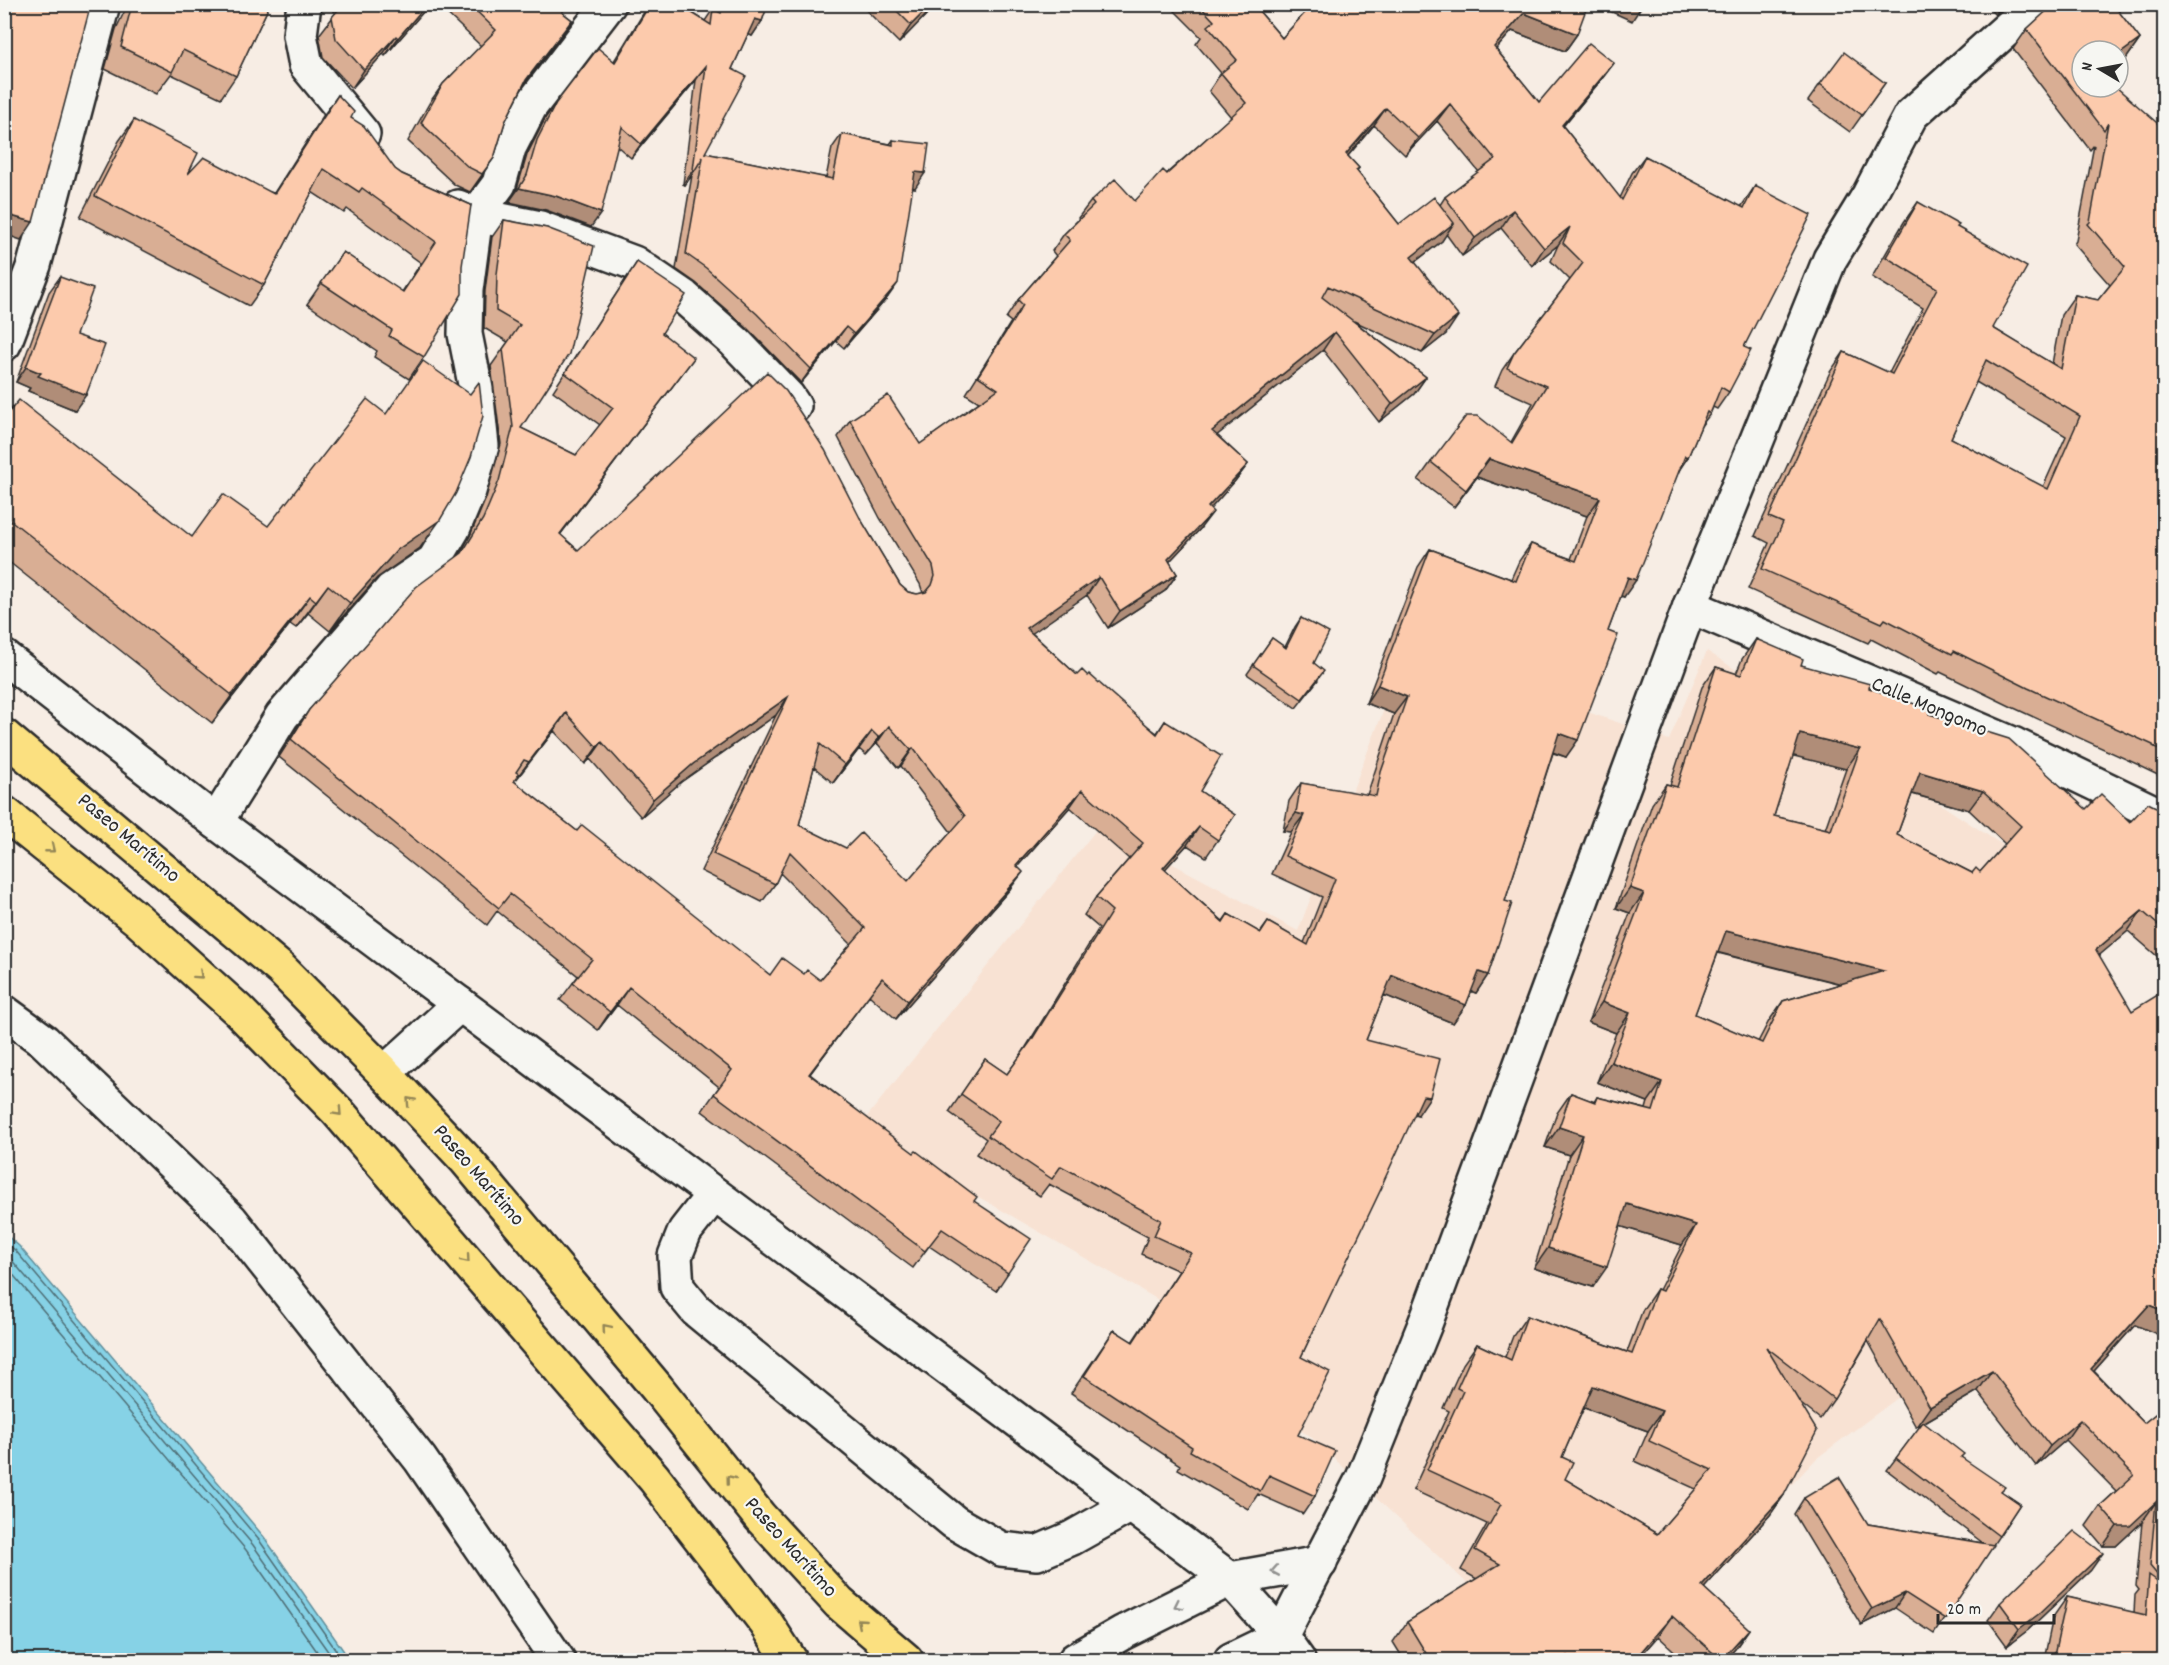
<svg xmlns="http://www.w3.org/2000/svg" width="2169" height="1665" viewBox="0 0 2169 1665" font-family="Dekko,sans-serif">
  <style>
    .built { fill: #f8e2d3 }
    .water { fill: #86d2e6; stroke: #628f9b; stroke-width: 1.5 }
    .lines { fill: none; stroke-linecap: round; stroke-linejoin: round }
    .shore { stroke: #4f6e76; stroke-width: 1.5 }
    .minor-casing { stroke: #2b2b2b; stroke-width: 38 }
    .major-casing { stroke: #2b2b2b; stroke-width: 38 }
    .minor { stroke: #f6f6f2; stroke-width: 33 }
    .major { stroke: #fbe080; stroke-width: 33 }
    .wall { fill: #d9ae94; stroke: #2b2b2b; stroke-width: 1.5; fill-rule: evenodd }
    .shaded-wall { fill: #b08d78; stroke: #2b2b2b; stroke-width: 1.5 }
    .building { fill: #fccaac; stroke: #2b2b2b; stroke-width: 1.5; fill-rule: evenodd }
    .oneway { stroke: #938656 }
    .oneway2 { stroke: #90908e }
    .labels { text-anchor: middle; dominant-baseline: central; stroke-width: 4.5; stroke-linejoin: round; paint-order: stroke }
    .street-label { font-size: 22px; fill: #2b2b2b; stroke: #f6f6f2 }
  </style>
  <rect width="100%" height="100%" fill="#f7ede4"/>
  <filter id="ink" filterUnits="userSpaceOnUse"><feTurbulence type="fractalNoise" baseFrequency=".0167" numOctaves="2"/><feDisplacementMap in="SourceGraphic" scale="12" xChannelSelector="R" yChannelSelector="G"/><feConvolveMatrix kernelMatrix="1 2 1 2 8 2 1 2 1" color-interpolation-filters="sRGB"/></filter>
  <g filter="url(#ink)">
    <path class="built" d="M 1407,650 L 1669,740 L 1707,651 L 2001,844 L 2164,1056 L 2103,1245 L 1817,1458 L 1624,1660 L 1549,1660 L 1309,1435 L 1272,1417 L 1225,1338 L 858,1128 L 1100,825 L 1298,931 Z"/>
    <path class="water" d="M 5,1234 L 19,1246 L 264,1537 L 350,1660 L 5,1660 Z"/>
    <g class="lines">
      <g class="shore">
        <path d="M 4,1242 L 15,1250 L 259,1540 L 343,1660"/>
        <path d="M 4,1251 L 253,1545 L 334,1660"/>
        <path d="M 4,1264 L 246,1550 L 323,1660"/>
      </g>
      <defs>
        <g id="minor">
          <path d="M 304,4 L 300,35 L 306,65 L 363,134"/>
          <path d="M 458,207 L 476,215 L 540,228 L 634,263 L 684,297 L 735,342 L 788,397 L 794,406"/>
          <path d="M 4,344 L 34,265 L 103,4"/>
          <path d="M 1690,606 L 2015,745 L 2164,817"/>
          <path d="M 4,657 L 216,822 L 1230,1579 L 1281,1636 L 1298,1660"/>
          <path d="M 216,822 L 282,716 L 391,590 L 434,561 L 453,529 L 469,491 L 482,446 L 476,389 L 465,334 L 466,290 L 476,215 L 499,184 L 509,148 L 530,107 L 609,4"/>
          <path d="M 4,1012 L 44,1041 L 231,1220 L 420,1459 L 558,1660"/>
          <path d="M 384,1073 L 460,1004"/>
          <path d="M 714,1194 L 685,1231 L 675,1256 L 677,1287 L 696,1310 L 954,1522 L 1001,1549 L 1037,1553 L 1072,1538 L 1131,1505"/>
          <path d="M 1075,1660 L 1122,1633 L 1230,1579 L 1320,1563"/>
          <path d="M 1231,1660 L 1281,1636 L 1363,1478 L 1425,1324 L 1690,606 L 1830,259 L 1869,195 L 1911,115 L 2035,4"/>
        </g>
        <g id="major">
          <path d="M 4,736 L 282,970 L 384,1073 L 466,1160 L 657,1388 L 760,1517 L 839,1603 L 906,1660"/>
          <path d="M 4,813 L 137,919 L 238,1010 L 338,1112 L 654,1478 L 766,1623 L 790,1660"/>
        </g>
      </defs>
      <use href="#minor" class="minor-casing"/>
      <use href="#major" class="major-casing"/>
      <use href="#minor" class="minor"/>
      <use href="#major" class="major"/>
    </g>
    <g class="wall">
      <path d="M 128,4 L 270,4 L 236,76 L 221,98 L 171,74 L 156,94 L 105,69 L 116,29 Z"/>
      <path d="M 330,4 L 430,4 L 385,56 L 383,54 L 352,88 L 323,57 L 319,35 L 336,13 L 329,7 Z"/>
      <path d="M 437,4 L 567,4 L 562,12 L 572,20 L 524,85 L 505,122 L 494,158 L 470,192 L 455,185 L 408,141 L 430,102 L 443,84 L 481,46 Z"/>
      <path d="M 649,4 L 678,4 L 705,21 L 713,9 L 716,11 L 718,4 L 768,4 L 762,21 L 752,36 L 748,34 L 732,69 L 705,153 L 826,178 L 832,148 L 842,134 L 890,144 L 893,140 L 915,188 L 912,187 L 888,297 L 844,348 L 836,341 L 801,383 L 747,328 L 696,283 L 676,269 L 692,175 L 685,185 L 683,184 L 696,80 L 631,158 L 617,146 L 591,227 L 546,210 L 509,202 L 517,189 L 527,155 L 546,117 L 556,103 L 614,61 Z"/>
      <path d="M 860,4 L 934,4 L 926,15 L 899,43 Z"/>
      <path d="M 1168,4 L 1253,4 L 1282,38 L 1313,4 L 1577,34 L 1565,51 L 1512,31 L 1496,49 L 1539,102 L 1614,63 L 1601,80 L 1563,126 L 1620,198 L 1632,173 L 1645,156 L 1741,207 L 1755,186 L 1744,347 L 1729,392 L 1717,409 L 1713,407 L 1710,414 L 1701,426 L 1688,457 L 1680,468 L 1624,597 L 1621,596 L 1608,631 L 1566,757 L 1553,753 L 1505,901 L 1488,975 L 1476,993 L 1471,991 L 1466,1005 L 1453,1023 L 1384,995 L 1366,1040 L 1418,1115 L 1414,1114 L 1301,1357 L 1298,1435 L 1315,1496 L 1303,1514 L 1258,1494 L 1248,1509 L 1178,1469 L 1180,1465 L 1071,1393 L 1114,1330 L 1132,1342 L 1179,1271 L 1141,1254 L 1148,1237 L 1049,1184 L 1040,1196 L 976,1154 L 986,1139 L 949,1112 L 985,1059 L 1007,1074 L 1023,1052 L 1099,928 L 1084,915 L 1096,897 L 1129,859 L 1070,807 L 1017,867 L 1010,889 L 896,1019 L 869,995 L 810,1074 L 974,1201 L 1008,1273 L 996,1291 L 929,1246 L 913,1268 L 702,1111 L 719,1087 L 617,1005 L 598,1030 L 560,1000 L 578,976 L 497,911 L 487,925 L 279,757 L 309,710 L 459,556 L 470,536 L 486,498 L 501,444 L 491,366 L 508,342 L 484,328 L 485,291 L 492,237 L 504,220 L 547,228 L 521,428 L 576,455 L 600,425 L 553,391 L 637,262 L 662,333 L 681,375 L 560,535 L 578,550 L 860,518 L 900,585 L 908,592 L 917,594 L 923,593 L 920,584 L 880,518 L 838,437 L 850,420 L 920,444 L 979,402 L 966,394 L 1011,322 L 1006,318 L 1018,300 L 1056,256 L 1052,251 L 1064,234 L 1079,219 L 1078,218 L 1091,201 L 1135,201 L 1231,117 L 1209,91 L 1221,73 L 1196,44 L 1201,37 ZM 1437,121 L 1479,172 L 1445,197 L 1440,205 L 1399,224 L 1357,171 L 1359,168 L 1348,156 L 1374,125 L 1405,155 ZM 1501,228 L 1532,266 L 1558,245 L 1551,261 L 1570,280 L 1514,353 L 1502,370 L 1495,386 L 1533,403 L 1511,442 L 1431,462 L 1418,480 L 1454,507 L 1477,477 L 1587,516 L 1571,559 L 1531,544 L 1519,561 L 1511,579 L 1430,549 L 1418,567 L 1366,703 L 1394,714 L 1367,795 L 1301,783 L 1289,801 L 1283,831 L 1291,832 L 1272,874 L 1322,897 L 1304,943 L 1268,922 L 1260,933 L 1228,914 L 1223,921 L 1164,870 L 1187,845 L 1206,857 L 1235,815 L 1200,791 L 1165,721 L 1157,733 L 1077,675 L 1032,633 L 1087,595 L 1108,628 L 1165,591 L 1177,574 L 1169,562 L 1200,529 L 1210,509 L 1235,481 L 1248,464 L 1217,435 L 1323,350 L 1379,422 L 1414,394 L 1426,377 L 1354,321 L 1422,353 L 1446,334 L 1415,262 L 1442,241 L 1446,234 L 1462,256 ZM 776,715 L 701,871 L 762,902 L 775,884 L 780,873 L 851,944 L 820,980 L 804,974 L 770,975 L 577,831 L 514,781 L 554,731 L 585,764 L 590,759 L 641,817 L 681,782 ZM 877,743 L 898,768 L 901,766 L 951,832 L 908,881 L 799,825 L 814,767 L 833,783 L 859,749 L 866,755 Z"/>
      <path d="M 1985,4 L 2006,4 L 1995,15 Z"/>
      <path d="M 2053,4 L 2113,4 L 2140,39 L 2126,59 L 2082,87 L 2164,129 L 2164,778 L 2139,766 L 2139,765 L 2014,708 L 1940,672 L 1938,674 L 1871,639 L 1868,643 L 1748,589 L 1769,543 L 1755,536 L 1830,372 L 1844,352 L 1889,373 L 1923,308 L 1872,277 L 1904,222 L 1918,202 L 1957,227 L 1993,328 L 2052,364 L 2061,315 L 2075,295 L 2098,300 L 2110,285 L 2074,244 L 2076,241 L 2094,145 L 2090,150 L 2013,49 L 2027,29 L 2053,6 ZM 1976,382 L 2066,436 L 2043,487 L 1951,438 Z"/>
      <path d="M 1885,83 L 1850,132 L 1808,101 L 1820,84 Z"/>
      <path d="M 338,95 L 351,118 L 395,169 L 402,174 L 471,205 L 424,357 L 409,379 L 374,357 L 377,351 L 307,304 L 343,252 L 402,292 L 421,263 L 347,209 L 344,213 L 312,192 L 264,285 L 249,306 L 80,217 L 119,141 L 134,120 L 188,174 L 274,193 L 323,116 Z"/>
      <path d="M 60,277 L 75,410 L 28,391 L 30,388 L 16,382 L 49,292 Z"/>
      <path d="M 4,418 L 192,537 L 268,526 L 420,548 L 377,578 L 330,631 L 308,613 L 296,628 L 290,624 L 212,723 L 4,558 Z"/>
      <path d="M 1301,618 L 1318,680 L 1296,708 L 1247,674 L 1272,638 L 1285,647 L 1295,627 Z"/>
      <path d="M 1756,639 L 1801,665 L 1869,688 L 1929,714 L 2086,809 L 2130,822 L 2164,811 L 2164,962 L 2128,931 L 2099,955 L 2135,1325 L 2094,1371 L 2144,1423 L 2164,1407 L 2164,1660 L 2044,1660 L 2053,1617 L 2067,1597 L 2134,1613 L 2135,1595 L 2139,1590 L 2136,1586 L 2142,1522 L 2116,1546 L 2103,1546 L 2086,1526 L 2100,1506 L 2116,1491 L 2066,1440 L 2036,1466 L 1978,1391 L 1923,1423 L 1961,1457 L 2002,1492 L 2020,1504 L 1934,1634 L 1895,1608 L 1861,1625 L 1794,1514 L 1804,1498 L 1868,1524 L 1983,1543 L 1887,1470 L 1922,1424 L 1916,1427 L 1868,1341 L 1834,1399 L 1820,1419 L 1801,1404 L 1784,1495 L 1770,1515 L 1704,1588 L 1749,1629 L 1735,1649 L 1725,1660 L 1684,1660 L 1658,1636 L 1637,1660 L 1404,1660 L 1393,1642 L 1407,1622 L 1477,1579 L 1461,1570 L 1487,1524 L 1413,1490 L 1449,1411 L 1443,1408 L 1463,1364 L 1477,1344 L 1505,1357 L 1513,1336 L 1527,1316 L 1627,1352 L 1643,1309 L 1657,1289 L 1659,1290 L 1682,1245 L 1620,1226 L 1593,1287 L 1534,1268 L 1569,1155 L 1545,1147 L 1557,1113 L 1571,1093 L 1594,1102 L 1597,1097 L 1646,1109 L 1648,1102 L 1597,1082 L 1616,1033 L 1588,1022 L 1630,913 L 1616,908 L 1652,804 L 1666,784 L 1670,785 L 1702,687 L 1716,667 L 1736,674 L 1742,659 ZM 1793,755 L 1846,769 L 1825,829 L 1774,816 ZM 1912,794 L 1969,810 L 2005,844 L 1980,872 L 1972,873 L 1897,835 ZM 1718,953 L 1785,970 L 1841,984 L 1783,1001 L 1769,1021 L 1758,1042 L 1695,1014 ZM 1584,1408 L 1648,1431 L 1635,1461 L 1696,1489 L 1657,1534 L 1565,1479 L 1562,1457 Z"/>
      <path d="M 2091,1570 L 2028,1630 L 2007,1646 L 1988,1620 L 2000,1603 Z"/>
    </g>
    <g class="shaded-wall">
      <path d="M 427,4 L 430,4 L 385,56 L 398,38 Z"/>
      <path d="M 932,4 L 934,4 L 926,15 L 899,43 L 911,25 Z"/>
      <path d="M 1594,4 L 1643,4 L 1632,21 Z"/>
      <path d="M 2002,4 L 2006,4 L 1995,15 Z"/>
      <path d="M 1524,13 L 1577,34 L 1565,51 L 1512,31 L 1482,65 L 1494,47 Z"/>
      <path d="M 755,19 L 762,21 L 752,36 L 745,33 Z"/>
      <path d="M 572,20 L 559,38 L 513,98 L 526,80 Z"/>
      <path d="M 396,36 L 383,54 L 352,88 L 364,70 Z"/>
      <path d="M 2140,39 L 2126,59 L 2118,65 L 2118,55 Z"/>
      <path d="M 1614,63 L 1601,80 L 1550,142 L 1562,125 Z"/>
      <path d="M 706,66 L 696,80 L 631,158 L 641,144 Z"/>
      <path d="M 1450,104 L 1437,121 L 1405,155 L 1418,138 Z"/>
      <path d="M 1386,108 L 1374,125 L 1334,172 L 1346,154 Z"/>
      <path d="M 693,170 L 695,170 L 685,185 L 683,184 Z"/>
      <path d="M 915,172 L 925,173 L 915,188 L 905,186 Z"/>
      <path d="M 519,188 L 556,196 L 601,213 L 591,227 L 546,210 L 509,202 Z"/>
      <path d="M 1513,210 L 1501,228 L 1462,256 L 1475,238 Z"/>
      <path d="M 4,214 L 33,222 L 21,240 L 4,234 Z"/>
      <path d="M 1454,223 L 1442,241 L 1399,274 L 1411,257 Z"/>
      <path d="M 1570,227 L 1558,245 L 1532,266 L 1544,248 Z"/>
      <path d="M 898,283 L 888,297 L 844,348 L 854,334 Z"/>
      <path d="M 1458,316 L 1446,334 L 1422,353 L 1435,335 Z"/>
      <path d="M 846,327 L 836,341 L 801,383 L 811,369 Z"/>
      <path d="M 1335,332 L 1323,350 L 1200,449 L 1212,431 Z"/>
      <path d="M 694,358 L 681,375 L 547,552 L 560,534 Z"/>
      <path d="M 26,367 L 41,373 L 86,395 L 75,410 L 28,391 L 30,388 L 16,382 Z"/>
      <path d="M 1426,377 L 1414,394 L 1379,422 L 1392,404 Z"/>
      <path d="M 1685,456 L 1688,457 L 1676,475 Z"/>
      <path d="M 1489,459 L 1600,498 L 1587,516 L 1477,477 L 1454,507 Z"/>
      <path d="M 1248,464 L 1235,481 L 1196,525 L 1208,507 Z"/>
      <path d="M 1213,512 L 1200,529 L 1155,577 L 1168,559 Z"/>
      <path d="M 440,520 L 420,548 L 377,578 L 330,631 L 350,603 L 397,550 Z"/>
      <path d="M 1177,574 L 1165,591 L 1108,628 L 1120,611 Z"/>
      <path d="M 1099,577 L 1087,595 L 1014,646 L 1026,628 Z"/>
      <path d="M 1628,577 L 1636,580 L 1624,597 L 1616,594 Z"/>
      <path d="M 328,585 L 308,613 L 296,628 L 316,601 Z"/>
      <path d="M 310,596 L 290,624 L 212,723 L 232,695 Z"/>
      <path d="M 1378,685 L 1407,697 L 1394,714 L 1366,703 Z"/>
      <path d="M 788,697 L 776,715 L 681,782 L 641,817 L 653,799 L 693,764 Z"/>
      <path d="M 566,713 L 554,731 L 516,780 L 529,762 Z"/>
      <path d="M 889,726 L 877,743 L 866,755 L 879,738 Z"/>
      <path d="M 872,731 L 859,749 L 833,783 L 845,765 Z"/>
      <path d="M 1559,733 L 1578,740 L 1566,757 L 1547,750 Z"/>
      <path d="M 1800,734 L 1860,749 L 1846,769 L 1786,754 Z"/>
      <path d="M 602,742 L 590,759 L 585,764 L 597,747 Z"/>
      <path d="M 913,748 L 901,766 L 898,768 L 911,750 Z"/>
      <path d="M 1920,772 L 1983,791 L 1969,810 L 1906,792 Z"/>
      <path d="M 1082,790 L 1070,807 L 1003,883 L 1016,865 Z"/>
      <path d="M 1296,813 L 1304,815 L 1291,832 L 1283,831 Z"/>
      <path d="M 1199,827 L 1187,845 L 1150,886 L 1163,868 Z"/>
      <path d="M 1023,872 L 1010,889 L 896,1019 L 908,1001 Z"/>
      <path d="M 1630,888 L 1644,893 L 1630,913 L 1616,908 Z"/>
      <path d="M 2142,911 L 2128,931 L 2082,970 L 2096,950 Z"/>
      <path d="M 1726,931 L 1884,971 L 1870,991 L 1712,951 Z"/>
      <path d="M 1479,972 L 1488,975 L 1476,993 L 1467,990 Z"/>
      <path d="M 1392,975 L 1466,1005 L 1453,1023 L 1379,993 Z"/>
      <path d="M 882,978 L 869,995 L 797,1091 L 809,1074 Z"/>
      <path d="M 629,987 L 617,1005 L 598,1030 L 610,1012 Z"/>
      <path d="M 1602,1002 L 1630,1013 L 1616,1033 L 1588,1022 Z"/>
      <path d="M 1611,1062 L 1662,1082 L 1648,1102 L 1597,1082 Z"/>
      <path d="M 1423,1096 L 1430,1097 L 1418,1115 L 1411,1113 Z"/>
      <path d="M 1559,1127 L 1583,1135 L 1569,1155 L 1545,1147 Z"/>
      <path d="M 1627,1204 L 1696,1225 L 1682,1245 L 1613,1224 Z"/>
      <path d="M 1548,1248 L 1607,1267 L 1593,1287 L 1534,1268 Z"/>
      <path d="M 2149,1305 L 2164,1311 L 2164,1337 L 2135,1325 L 2078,1389 L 2091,1369 Z"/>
      <path d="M 1992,1371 L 1978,1391 L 1916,1427 L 1930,1407 Z"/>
      <path d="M 1593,1386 L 1662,1411 L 1648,1431 L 1579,1406 Z"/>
      <path d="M 2080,1420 L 2066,1440 L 2036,1466 L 2050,1446 Z"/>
      <path d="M 1784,1495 L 1770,1515 L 1688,1606 L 1702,1586 Z"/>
      <path d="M 2156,1502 L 2142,1522 L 2116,1546 L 2103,1546 L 2117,1526 Z"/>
      <path d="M 2103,1553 L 2091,1570 L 2028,1630 L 2007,1646 L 2019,1629 Z"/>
      <path d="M 1905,1593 L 1895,1608 L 1861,1625 L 1872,1609 Z"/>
      <path d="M 1672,1616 L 1658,1636 L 1637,1660 L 1634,1660 Z"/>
      <path d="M 1749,1629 L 1735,1649 L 1725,1660 L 1721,1660 Z"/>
    </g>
    <g class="building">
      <path d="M 4,4 L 91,4 L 33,222 L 4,214 Z"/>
      <path d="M 132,4 L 270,4 L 236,76 L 183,50 L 172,72 L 121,47 Z"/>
      <path d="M 343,4 L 427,4 L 398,38 L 396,36 L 364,70 L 336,39 L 332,17 Z"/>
      <path d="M 469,4 L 567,4 L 562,12 L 572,20 L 526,80 L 505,122 L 494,158 L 482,174 L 468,167 L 421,123 L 443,84 L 496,30 Z"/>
      <path d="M 650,4 L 678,4 L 711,25 L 713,9 L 721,13 L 724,4 L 768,4 L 762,21 L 755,19 L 732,69 L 746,76 L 705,153 L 833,179 L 842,134 L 893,145 L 893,140 L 929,144 L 925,173 L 915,172 L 898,283 L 854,334 L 846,327 L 811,369 L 757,314 L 706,268 L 686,254 L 703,157 L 695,170 L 693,170 L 706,66 L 641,144 L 622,127 L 601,213 L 556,196 L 519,188 L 527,175 L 537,140 L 556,103 L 598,48 L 615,62 Z"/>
      <path d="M 890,4 L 932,4 L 911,25 Z"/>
      <path d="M 1198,4 L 1253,4 L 1282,38 L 1313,4 L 1588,4 L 1577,34 L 1524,13 L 1494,47 L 1539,102 L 1589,43 L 1614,63 L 1562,125 L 1622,200 L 1645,156 L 1744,208 L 1755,186 L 1811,215 L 1744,347 L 1751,350 L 1729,392 L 1721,387 L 1710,414 L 1707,412 L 1688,457 L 1685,456 L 1636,580 L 1628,577 L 1608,631 L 1618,635 L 1578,740 L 1559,733 L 1505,901 L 1512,903 L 1488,975 L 1479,972 L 1466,1005 L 1392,975 L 1366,1040 L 1440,1059 L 1430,1097 L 1423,1096 L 1381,1187 L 1382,1187 L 1301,1357 L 1330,1372 L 1298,1435 L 1335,1451 L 1315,1496 L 1269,1475 L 1260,1491 L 1190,1451 L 1192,1447 L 1084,1376 L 1114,1330 L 1133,1342 L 1191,1253 L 1154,1236 L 1161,1220 L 1061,1166 L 1052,1179 L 988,1136 L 999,1121 L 961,1094 L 985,1059 L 1007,1074 L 1031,1041 L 1112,911 L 1096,897 L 1143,843 L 1082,790 L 1016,865 L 1023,872 L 908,1001 L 882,978 L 809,1074 L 914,1153 L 916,1151 L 977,1197 L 974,1201 L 1031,1239 L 1008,1273 L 942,1229 L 925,1251 L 714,1094 L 732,1070 L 629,987 L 610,1012 L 573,983 L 592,959 L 510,894 L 499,908 L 291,739 L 309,710 L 416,587 L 462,553 L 483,519 L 499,481 L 513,427 L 503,349 L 520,325 L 496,311 L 497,274 L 504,220 L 547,228 L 594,246 L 569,354 L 521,428 L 576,455 L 613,408 L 565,373 L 637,262 L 686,295 L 662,333 L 694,358 L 560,534 L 578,550 L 767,372 L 786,391 L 825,450 L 860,518 L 900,585 L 908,592 L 917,594 L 926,592 L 932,585 L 935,576 L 933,566 L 893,500 L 850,420 L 888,395 L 920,444 L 998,389 L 978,376 L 1023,305 L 1018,300 L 1070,240 L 1064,234 L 1094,205 L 1091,201 L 1115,179 L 1135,201 L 1163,170 L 1167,174 L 1246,103 L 1221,73 L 1237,60 L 1208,26 L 1214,21 ZM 1450,104 L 1495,159 L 1445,197 L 1475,238 L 1513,210 L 1544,248 L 1570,227 L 1563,243 L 1583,263 L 1514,353 L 1507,368 L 1546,386 L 1512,443 L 1478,416 L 1466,416 L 1431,462 L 1466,490 L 1489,459 L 1600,498 L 1576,561 L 1531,544 L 1516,581 L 1430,549 L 1378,685 L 1407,697 L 1381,772 L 1376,796 L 1301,783 L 1296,813 L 1304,815 L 1285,856 L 1335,879 L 1308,945 L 1268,922 L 1261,933 L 1228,914 L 1223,922 L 1163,868 L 1199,827 L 1218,840 L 1235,815 L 1200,791 L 1221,756 L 1165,721 L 1157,734 L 1089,674 L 1088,676 L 1082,670 L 1077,675 L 1026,628 L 1099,577 L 1120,611 L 1177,574 L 1168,559 L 1213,512 L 1208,507 L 1248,464 L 1212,431 L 1335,332 L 1392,404 L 1426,377 L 1322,297 L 1328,286 L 1435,335 L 1458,316 L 1411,257 L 1454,223 L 1434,197 L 1399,224 L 1356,170 L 1359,168 L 1346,154 L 1386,108 L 1418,138 ZM 788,697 L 713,854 L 775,884 L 790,852 L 865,928 L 820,980 L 807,970 L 804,974 L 782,958 L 770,975 L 582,825 L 577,831 L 514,781 L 519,774 L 516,772 L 524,760 L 529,762 L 566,713 L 597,747 L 602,742 L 653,799 L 693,764 ZM 889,726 L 911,750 L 913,748 L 965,816 L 908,881 L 861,833 L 846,848 L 799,825 L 820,744 L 845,765 L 872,731 L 879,738 Z"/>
      <path d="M 2054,4 L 2113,4 L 2140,39 L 2118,55 L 2118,51 L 2082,51 L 2082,87 L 2116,87 L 2164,129 L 2164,752 L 2153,746 L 2153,745 L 2028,688 L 1954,651 L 1952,654 L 1885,619 L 1882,623 L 1762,569 L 1783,523 L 1769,517 L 1844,352 L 1892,374 L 1937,288 L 1886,257 L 1918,202 L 1959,225 L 1957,227 L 2027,267 L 1993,328 L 2061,369 L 2075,295 L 2098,300 L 2125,267 L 2088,224 L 2090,222 L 2108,123 L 2104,130 L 2027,29 ZM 1986,360 L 2080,416 L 2048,489 L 1951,438 Z"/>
      <path d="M 1844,52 L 1885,83 L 1862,115 L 1820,84 Z"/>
      <path d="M 338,95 L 354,112 L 351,118 L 364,126 L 395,169 L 402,174 L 471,205 L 462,266 L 462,294 L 424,357 L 389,336 L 392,330 L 321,283 L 343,252 L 403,292 L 436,242 L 362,188 L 359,192 L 324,169 L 264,285 L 95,196 L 134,120 L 198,153 L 188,174 L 204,157 L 274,194 Z"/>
      <path d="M 60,277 L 93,289 L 76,335 L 105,345 L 86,395 L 38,376 L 41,373 L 26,367 Z"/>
      <path d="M 423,361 L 470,394 L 479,382 L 483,416 L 471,457 L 456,493 L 440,520 L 397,550 L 350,603 L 328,585 L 316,601 L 310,596 L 232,695 L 4,515 L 4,418 L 19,400 L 192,537 L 223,494 L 268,526 L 367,399 L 386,414 Z"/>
      <path d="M 1301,618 L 1329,633 L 1314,663 L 1324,671 L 1302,699 L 1253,665 L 1272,638 L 1286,648 Z"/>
      <path d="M 1756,639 L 1803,659 L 1801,665 L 1870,684 L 1869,688 L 1929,709 L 1929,714 L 2009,739 L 2086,809 L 2101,794 L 2130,822 L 2148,803 L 2164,811 L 2164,930 L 2142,911 L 2096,950 L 2132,1011 L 2164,991 L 2164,1205 L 2160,1207 L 2164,1210 L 2164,1311 L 2149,1305 L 2091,1369 L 2144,1423 L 2164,1407 L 2164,1583 L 2150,1566 L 2156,1502 L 2130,1526 L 2117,1526 L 2100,1506 L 2134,1475 L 2080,1420 L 2050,1446 L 1992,1371 L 1930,1407 L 1880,1319 L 1834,1399 L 1766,1347 L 1817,1431 L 1784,1495 L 1702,1586 L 1749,1629 L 1721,1660 L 1672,1616 L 1634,1660 L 1573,1660 L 1568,1656 L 1562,1660 L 1430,1660 L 1407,1622 L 1500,1564 L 1475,1550 L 1501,1504 L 1427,1470 L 1463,1391 L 1457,1388 L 1477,1344 L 1511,1360 L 1527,1316 L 1632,1354 L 1657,1289 L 1662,1291 L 1696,1225 L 1627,1204 L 1607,1267 L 1548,1248 L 1583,1135 L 1559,1127 L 1571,1093 L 1595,1102 L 1597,1097 L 1653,1111 L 1662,1082 L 1611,1062 L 1630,1013 L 1602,1002 L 1644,893 L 1630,888 L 1666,784 L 1677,787 L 1716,667 L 1741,675 ZM 1800,734 L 1860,749 L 1831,830 L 1774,816 ZM 1920,772 L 1983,791 L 2021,826 L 1980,872 L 1976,868 L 1972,873 L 1897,835 ZM 1726,931 L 1884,971 L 1783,1001 L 1762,1043 L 1695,1014 ZM 1593,1386 L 1662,1411 L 1649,1441 L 1712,1470 L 1657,1534 L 1565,1479 L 1573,1462 L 1562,1457 Z"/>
      <path d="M 1923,1422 L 1964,1454 L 1961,1457 L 2005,1487 L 2001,1491 L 2020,1504 L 1999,1536 L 1896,1458 Z"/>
      <path d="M 1839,1477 L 1868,1524 L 1994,1545 L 1945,1619 L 1905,1593 L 1872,1609 L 1804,1498 Z"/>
      <path d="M 2074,1531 L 2103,1553 L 2040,1613 L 2019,1629 L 2000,1603 Z"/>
      <path d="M 2149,1575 L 2163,1585 L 2164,1583 L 2164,1660 L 2053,1660 L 2067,1597 L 2146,1615 Z"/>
    </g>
    <defs><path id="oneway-chevron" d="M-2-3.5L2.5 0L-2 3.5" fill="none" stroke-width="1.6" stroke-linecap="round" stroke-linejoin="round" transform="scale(1.5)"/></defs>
    <g class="oneway">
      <use href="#oneway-chevron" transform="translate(51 849) rotate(39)"/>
      <use href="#oneway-chevron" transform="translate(199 975) rotate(42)"/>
      <use href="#oneway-chevron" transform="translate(410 1101) rotate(-133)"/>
      <use href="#oneway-chevron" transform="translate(338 1112) rotate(47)"/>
      <use href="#oneway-chevron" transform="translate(466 1259) rotate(49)"/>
      <use href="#oneway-chevron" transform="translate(606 1328) rotate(-130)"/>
      <use href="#oneway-chevron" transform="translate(730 1479) rotate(-129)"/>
      <use href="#oneway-chevron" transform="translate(861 1622) rotate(-139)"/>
    </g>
    <g class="oneway2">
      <use href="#oneway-chevron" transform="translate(1275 1571) rotate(170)"/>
      <use href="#oneway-chevron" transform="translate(1178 1605) rotate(154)"/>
    </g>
  </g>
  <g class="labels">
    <g class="street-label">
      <text transform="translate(1929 708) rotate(23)">Calle Mongomo</text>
      <text transform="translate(128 839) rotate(40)">Paseo Marítimo</text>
      <text transform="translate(478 1176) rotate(49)">Paseo Marítimo</text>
      <text transform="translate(790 1548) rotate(48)">Paseo Marítimo</text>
    </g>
  </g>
  <rect width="2169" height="1665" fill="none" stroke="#f6f6f2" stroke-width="24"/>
  <rect x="12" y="12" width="2145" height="1641" fill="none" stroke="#2b2b2b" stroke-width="2" filter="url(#ink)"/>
  <g transform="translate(2100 69) rotate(280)"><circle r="28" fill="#f6f6f2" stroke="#a5a5a2" stroke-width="1.5"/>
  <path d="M0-4.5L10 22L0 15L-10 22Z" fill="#2b2b2b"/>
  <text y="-9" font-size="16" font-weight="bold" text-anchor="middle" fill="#2b2b2b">N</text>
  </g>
  <path d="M1938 1614v9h116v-9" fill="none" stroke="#2b2b2b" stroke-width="3"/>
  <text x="1947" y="1614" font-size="18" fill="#2b2b2b" stroke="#f6f6f2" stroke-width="4.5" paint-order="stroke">20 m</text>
</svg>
